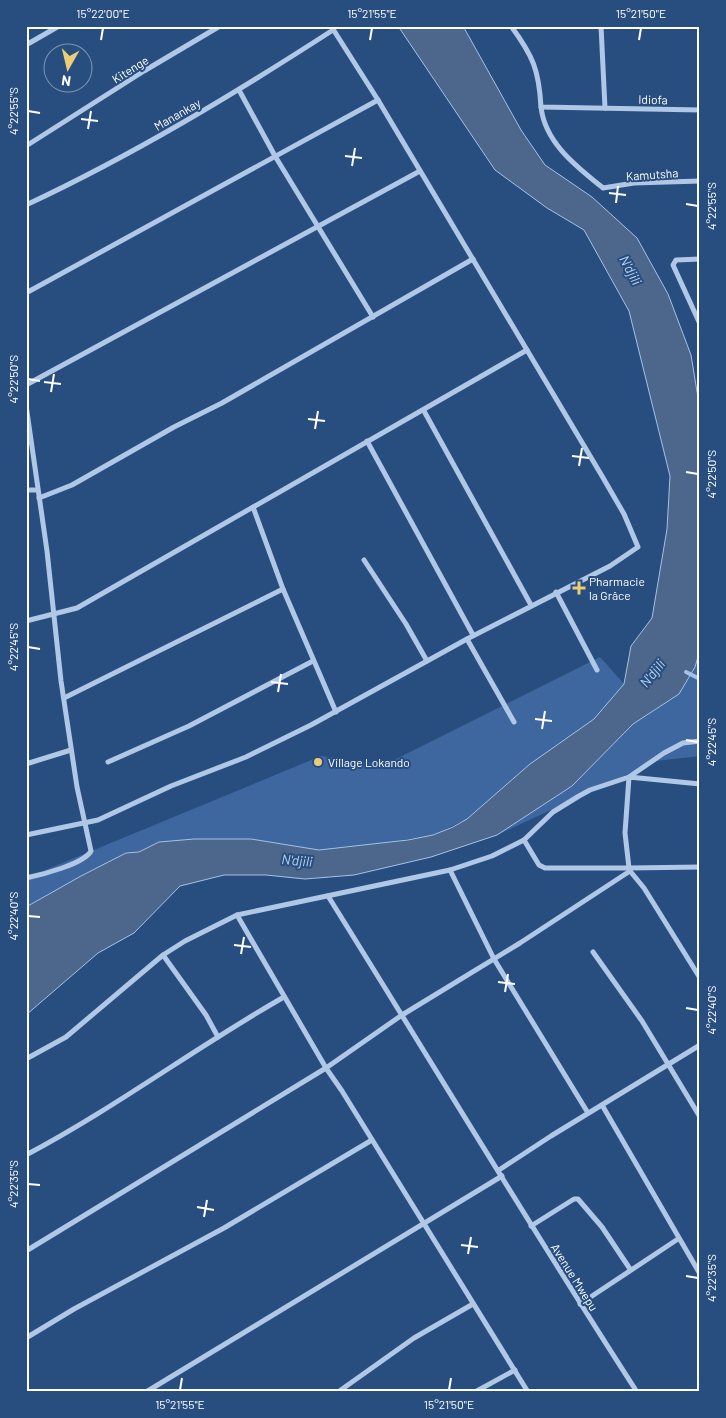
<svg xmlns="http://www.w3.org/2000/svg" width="726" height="1418" viewBox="0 0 726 1418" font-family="Barlow,sans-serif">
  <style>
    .green { fill: #3d679e }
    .water { fill: #4c678b; stroke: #a5c2e6 }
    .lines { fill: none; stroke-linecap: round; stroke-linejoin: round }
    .stream { stroke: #a5c2e6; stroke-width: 4 }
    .minor { stroke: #b0c8e6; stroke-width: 5 }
    .ticks { fill: none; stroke: #fff; stroke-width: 2 }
    .poi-dot { fill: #edcc76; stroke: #284e80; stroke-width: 2 }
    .labels { text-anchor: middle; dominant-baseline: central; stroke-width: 4; stroke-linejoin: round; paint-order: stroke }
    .street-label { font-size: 12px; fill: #fff; stroke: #284e80 }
    .poi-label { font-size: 12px; fill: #fff; stroke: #284e80; text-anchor: start }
    .water-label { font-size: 14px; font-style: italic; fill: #bbd2ed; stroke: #284e80 }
    .neatline { fill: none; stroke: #fff; stroke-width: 2 }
    .ticks-label { font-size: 12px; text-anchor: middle; fill: #fff }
  </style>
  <rect width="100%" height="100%" fill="#284e80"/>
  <g class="green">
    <path d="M 700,650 L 700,756 L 656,761 L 497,835 L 572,786 L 633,724 L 679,694 L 695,667 Z"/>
    <path d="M 600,657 L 624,684 L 594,719 L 530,764 L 467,819 L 433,835 L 366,846 L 319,850 L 251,839 L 194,839 L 159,842 L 139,852 L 126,853 L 81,876 L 26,907 L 26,878 L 321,756 L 384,765 Z"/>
  </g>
  <path class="water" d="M 398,26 L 463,26 L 521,130 L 545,165 L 592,197 L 637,238 L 668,294 L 691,355 L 700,410 L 700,650 L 695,667 L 679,694 L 633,724 L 572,786 L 497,835 L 431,857 L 354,875 L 305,879 L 266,875 L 224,875 L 180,886 L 134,933 L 98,953 L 26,1015 L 26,907 L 81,876 L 126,853 L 139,852 L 159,842 L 194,839 L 251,839 L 319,850 L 408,840 L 433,835 L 453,827 L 467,819 L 530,764 L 594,719 L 624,684 L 631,646 L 652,618 L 667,529 L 670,476 L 629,311 L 584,230 L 547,208 L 495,170 Z"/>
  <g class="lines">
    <path class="stream" d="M 686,672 L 700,679"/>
    <g class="minor">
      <path d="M 511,26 C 533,56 539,70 541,107 L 700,110"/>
      <path d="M 601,26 L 605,108"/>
      <path d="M 26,45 L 59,26"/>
      <path d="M 239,90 L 275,156 L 373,317"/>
      <path d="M 541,107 C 545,143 577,167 603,188 L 634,183 L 700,181"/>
      <path d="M 26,146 L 144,71 L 220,26"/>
      <path d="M 26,205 C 133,155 234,94 333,30"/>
      <path d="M 700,259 L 676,260 L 673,265 L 700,324"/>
      <path d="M 26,293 L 378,100"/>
      <path d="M 26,385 L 420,171"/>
      <path d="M 26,405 L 47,551 L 61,681 L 77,787 L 91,851 C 84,864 41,875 26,878"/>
      <path d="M 424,411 L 531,605"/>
      <path d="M 367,441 L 473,635"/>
      <path d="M 26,490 L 37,490"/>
      <path d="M 39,498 L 72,485 L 174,427 L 222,403 L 473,259"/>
      <path d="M 253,507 L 283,589 L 336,712"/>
      <path d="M 364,560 L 406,624 L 427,661"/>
      <path d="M 556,592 L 597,670"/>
      <path d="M 26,621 L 77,608 L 527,350"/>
      <path d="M 467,639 L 514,722"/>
      <path d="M 64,698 L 283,589"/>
      <path d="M 108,762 L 189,726 L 313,661"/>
      <path d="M 26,764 L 71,750"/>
      <path d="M 26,835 L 98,820 L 171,786 L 246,757 L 311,725 L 467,639 L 610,566 L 638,547 L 624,514 L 602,476 L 378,100 L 331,26"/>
      <path d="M 524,840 L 539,865 L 545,868 L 629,868 L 625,833 L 629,777 L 700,784"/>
      <path d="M 450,870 L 494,959 L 588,1113"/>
      <path d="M 630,871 L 644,888 L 700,978"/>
      <path d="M 328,896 C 431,1061 531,1228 637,1392"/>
      <path d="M 237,915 L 326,1068 L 342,1091 L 528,1392"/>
      <path d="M 593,952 L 642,1021 L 700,1117"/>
      <path d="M 163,955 L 206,1015 L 218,1037"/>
      <path d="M 26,1059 L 66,1037 L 163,955 L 185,941 L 237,915 L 450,870 L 492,856 L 524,840 L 553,812 L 579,796 L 590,790 L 629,777 L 664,753 L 683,743 L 700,741"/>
      <path d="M 602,1105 L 700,1274"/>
      <path d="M 26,1155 C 115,1108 196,1047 284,997"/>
      <path d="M 499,1170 L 551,1136 L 700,1045"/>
      <path d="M 531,1226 L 574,1199 L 578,1199 L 602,1227 L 630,1269"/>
      <path d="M 26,1251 L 326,1068 L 402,1015 L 520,943 L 630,871 L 629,868 L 700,867"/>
      <path d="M 580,1304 L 678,1239"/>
      <path d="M 26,1338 L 74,1309 L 224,1228 L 372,1140"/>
      <path d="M 146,1392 L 502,1176"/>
      <path d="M 338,1392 L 414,1338 L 473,1304"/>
      <path d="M 475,1392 L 515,1370"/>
    </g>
  </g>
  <path class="ticks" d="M 101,40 L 103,28M 370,40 L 372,28M 639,40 L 641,28M 28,111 L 40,113M 81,119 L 98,121M 88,129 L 91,111M 345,156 L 362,158M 352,166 L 355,148M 609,193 L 626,195M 616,203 L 618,186M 686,204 L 698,206M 28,379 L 40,381M 44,382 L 61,384M 51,392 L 54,374M 308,419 L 325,421M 315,429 L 318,411M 572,456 L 589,458M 579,466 L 582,448M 686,472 L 698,474M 28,647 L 40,649M 271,682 L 288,684M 278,692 L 281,674M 535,719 L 552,721M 542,729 L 545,711M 686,740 L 698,742M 28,916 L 40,917M 234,945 L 251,947M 241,954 L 244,937M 498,982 L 515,984M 505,992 L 508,974M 686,1008 L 698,1010M 28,1184 L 40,1185M 197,1207 L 214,1210M 204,1217 L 207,1200M 461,1245 L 478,1247M 468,1254 L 471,1237M 686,1276 L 698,1278M 180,1390 L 182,1378M 449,1390 L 451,1378"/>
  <g class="poi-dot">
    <path d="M576.5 580.5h5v5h5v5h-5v5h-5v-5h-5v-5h5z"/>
    <circle cx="318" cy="762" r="5"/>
  </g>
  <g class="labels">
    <g class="street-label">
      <text transform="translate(130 69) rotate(-32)">Kitenge</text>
      <text transform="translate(653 99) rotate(1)">Idiofa</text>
      <text transform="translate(177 114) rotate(-30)">Manankay</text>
      <text transform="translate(652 174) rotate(-4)">Kamutsha</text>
      <text transform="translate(575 1277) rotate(58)">Avenue Mwepu</text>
    </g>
    <g class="poi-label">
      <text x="589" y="581">Pharmacie<tspan x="589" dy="14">la Grâce</tspan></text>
      <text x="328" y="762">Village Lokando</text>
    </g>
    <g class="water-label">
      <text transform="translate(631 270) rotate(62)">N'djili</text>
      <text transform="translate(652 673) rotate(-51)">N'djili</text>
      <text transform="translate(297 860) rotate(5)">N'djili</text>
    </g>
  </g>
  <rect width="726" height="1418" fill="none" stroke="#284e80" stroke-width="55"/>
  <g transform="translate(68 68) rotate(188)"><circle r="24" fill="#284e80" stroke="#7e95b3"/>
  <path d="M0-4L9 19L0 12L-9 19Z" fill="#edcc76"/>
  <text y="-8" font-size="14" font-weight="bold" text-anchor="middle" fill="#ffffff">N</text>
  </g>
  <rect x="28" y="28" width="670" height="1362" class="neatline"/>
  <g class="ticks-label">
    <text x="103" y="18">15°22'00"E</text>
    <text x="372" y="18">15°21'55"E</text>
    <text x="641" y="18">15°21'50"E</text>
    <text transform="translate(14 111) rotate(-90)" y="4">4°22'55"S</text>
    <text transform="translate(712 206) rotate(-90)" y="4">4°22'55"S</text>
    <text transform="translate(14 379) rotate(-90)" y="4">4°22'50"S</text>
    <text transform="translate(712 474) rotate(-90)" y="4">4°22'50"S</text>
    <text transform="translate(14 647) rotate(-90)" y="4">4°22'45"S</text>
    <text transform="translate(712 742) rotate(-90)" y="4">4°22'45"S</text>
    <text transform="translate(14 916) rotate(-90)" y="4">4°22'40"S</text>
    <text transform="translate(712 1010) rotate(-90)" y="4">4°22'40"S</text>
    <text transform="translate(14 1184) rotate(-90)" y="4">4°22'35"S</text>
    <text transform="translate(712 1278) rotate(-90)" y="4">4°22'35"S</text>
    <text x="180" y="1409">15°21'55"E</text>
    <text x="449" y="1409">15°21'50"E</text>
  </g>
</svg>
